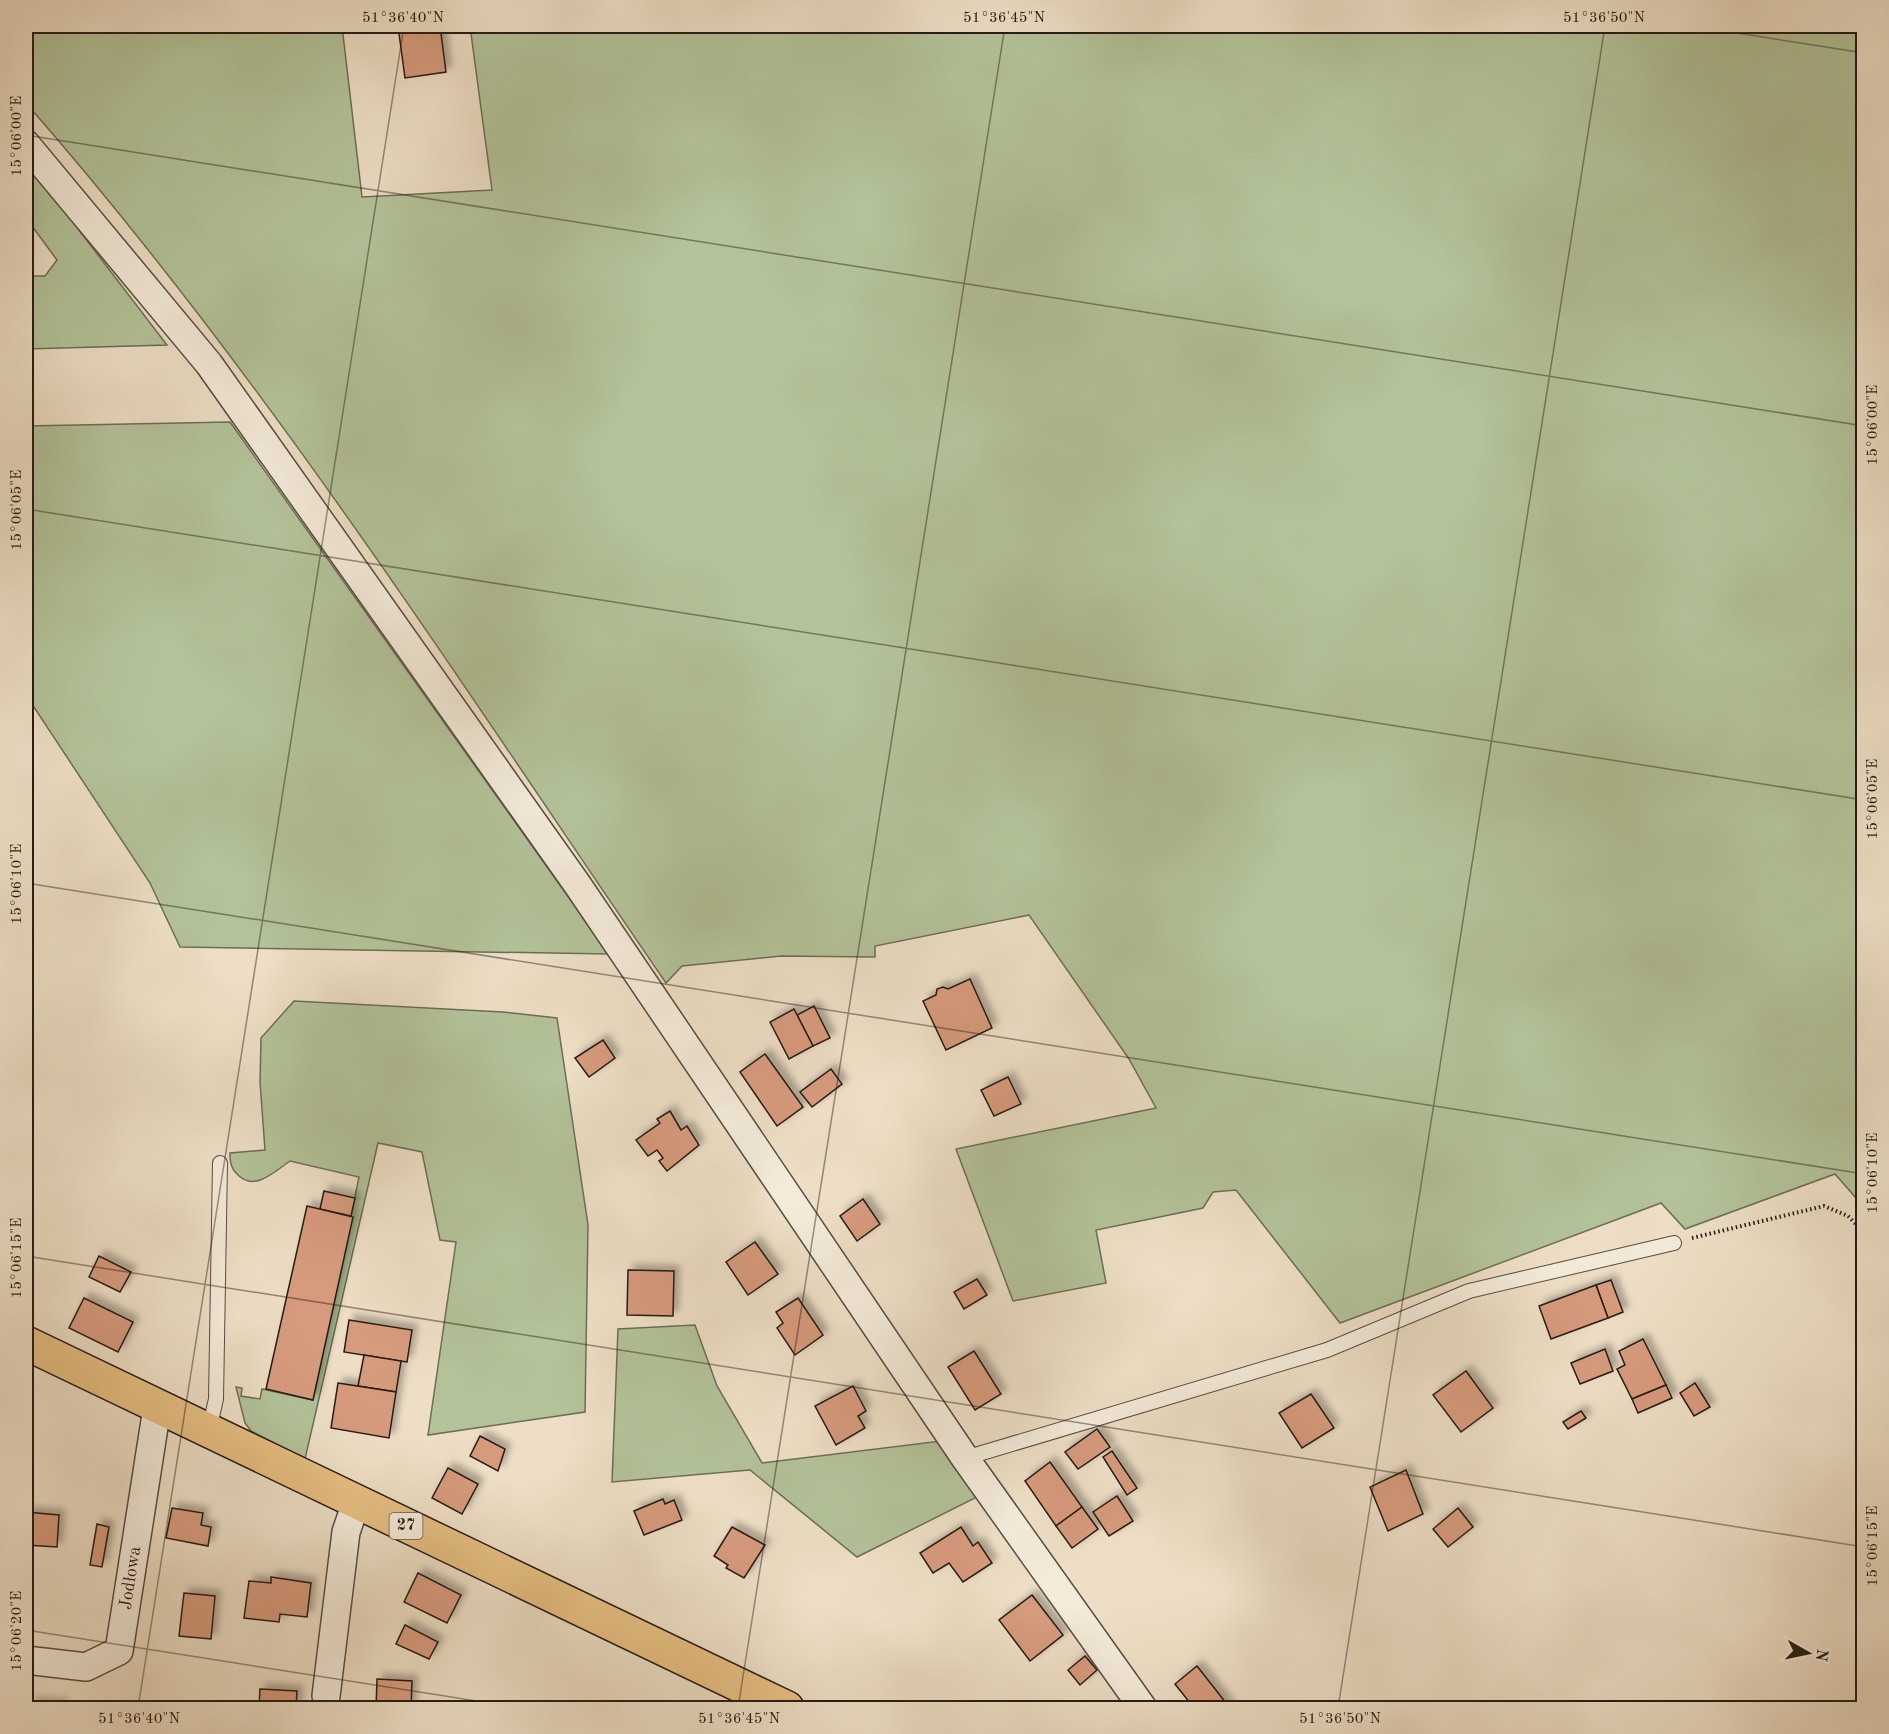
<svg xmlns="http://www.w3.org/2000/svg" width="1889" height="1734" viewBox="0 0 1889 1734" font-family="'Old Standard TT',serif">
  <style>
    .green { fill: #b3c299; stroke: #6c6e57; stroke-width: 1.5 }
    .building { fill: #d69a7b; stroke: #261b15; stroke-width: 1.5; filter: url(#shadow) }
    .lines { fill: none; stroke-linecap: round; stroke-linejoin: round }
    .lane-casing { stroke: #584c41; stroke-width: 16 }
    .street-casing { stroke: #584c41; stroke-width: 30 }
    .primary-casing { stroke: #261b15; stroke-width: 36 }
    .path { stroke: #261b15; stroke-width: 4; stroke-dasharray: 1.5 3; stroke-linecap: butt }
    .lane { stroke: #f3ead9; stroke-width: 14 }
    .street { stroke: #f3ead9; stroke-width: 27 }
    .primary { stroke: #e6bf82; stroke-width: 33 }
    .ticks { fill: none; stroke: #261b15; stroke-width: 1.5; stroke-opacity: 0.45 }
    .labels { text-anchor: middle; dominant-baseline: central; stroke-width: 4.5; stroke-linejoin: round; paint-order: stroke }
    .shield { fill: #f3ead9; stroke: #645950; stroke-width: 1.5 }
    .shield-label { font-size: 16px; font-weight: bold; fill: #261b15 }
    .street-label { font-size: 18px; fill: #261b15; stroke: #f3ead9 }
    .neatline { fill: none; stroke: #261b15; stroke-width: 2 }
    .ticks-label { font-size: 15px; text-anchor: middle; fill: #261b15 }
  </style>
  <defs>
    <filter id="shadow"><feDropShadow dx="5.5" dy="-5.5" stdDeviation="3" flood-color="#0004"/></filter>
  </defs>
  <rect width="100%" height="100%" fill="#eddec5"/>
  <filter id="stains"><feTurbulence type="fractalNoise" baseFrequency=".00333" numOctaves="4"/><feColorMatrix values="0 0 0 0 .2 0 0 0 0 .09 0 0 0 0 .02 0 0 0 .5 -.17"/></filter>
  <radialGradient id="worn" r=".72"><stop offset=".6" stop-color="#630" stop-opacity="0"/><stop offset="1" stop-color="#630" stop-opacity=".3"/></radialGradient>
  <g class="green">
    <path d="M 26,26 L 342,26 L 362,197 L 492,190 L 470,26 L 1863,26 L 1863,1206 L 1835,1174 L 1685,1229 L 1661,1203 L 1340,1323 L 1236,1190 L 1213,1192 L 1203,1208 L 1096,1230 L 1106,1283 L 1013,1301 L 956,1149 L 1156,1108 L 1129,1059 L 1029,915 L 875,946 L 875,957 L 781,956 L 682,966 L 666,983 C 461,684 265,376 26,103 Z"/>
    <path d="M 26,161 L 167,345 L 26,349 L 26,276 L 45,276 L 57,260 L 26,218 Z"/>
    <path d="M 230,422 L 609,954 L 180,947 L 150,883 L 26,695 L 26,426 Z"/>
    <path d="M 294,1001 L 503,1012 L 557,1018 L 588,1225 L 585,1412 L 428,1435 L 456,1242 L 440,1240 L 422,1152 L 378,1143 L 305,1459 L 251,1431 L 245,1423 L 236,1387 L 242,1388 L 241,1396 L 260,1399 L 262,1389 L 313,1400 L 359,1177 L 290,1161 C 275,1171 255,1192 238,1175 C 231,1169 230,1162 230,1153 L 265,1150 L 260,1082 L 261,1038 Z"/>
    <path d="M 695,1325 L 717,1386 L 762,1463 L 941,1441 L 977,1497 L 857,1557 L 750,1470 L 612,1482 L 618,1329 Z"/>
  </g>
  <g class="building">
    <path d="M 398,26 L 440,26 L 446,72 L 405,78 Z"/>
    <path d="M 970,979 L 992,1028 L 946,1050 L 923,1001 L 936,995 L 937,989 L 943,987 L 948,989 Z"/>
    <path d="M 814,1006 L 830,1038 L 813,1046 L 797,1015 Z"/>
    <path d="M 794,1009 L 813,1046 L 789,1059 L 770,1022 Z"/>
    <path d="M 603,1040 L 615,1058 L 589,1077 L 575,1058 Z"/>
    <path d="M 765,1054 L 803,1107 L 777,1126 L 740,1072 Z"/>
    <path d="M 831,1069 L 842,1084 L 812,1107 L 800,1092 Z"/>
    <path d="M 1008,1077 L 1021,1104 L 994,1116 L 981,1090 Z"/>
    <path d="M 670,1111 L 681,1130 L 687,1126 L 699,1145 L 667,1171 L 659,1161 L 663,1158 L 657,1150 L 648,1156 L 636,1140 L 660,1123 L 657,1119 Z"/>
    <path d="M 324,1191 L 355,1198 L 351,1216 L 320,1209 Z"/>
    <path d="M 863,1199 L 880,1224 L 857,1241 L 840,1216 Z"/>
    <path d="M 307,1206 L 353,1217 L 313,1400 L 266,1389 Z"/>
    <path d="M 755,1242 L 778,1274 L 748,1295 L 726,1262 Z"/>
    <path d="M 99,1256 L 131,1272 L 120,1292 L 89,1277 Z"/>
    <path d="M 628,1270 L 674,1271 L 673,1316 L 627,1315 Z"/>
    <path d="M 977,1279 L 987,1295 L 964,1309 L 954,1292 Z"/>
    <path d="M 1611,1280 L 1623,1312 L 1608,1318 L 1596,1285 Z"/>
    <path d="M 1596,1285 L 1608,1318 L 1551,1339 L 1539,1306 Z"/>
    <path d="M 84,1298 L 133,1322 L 118,1352 L 69,1328 Z"/>
    <path d="M 798,1298 L 823,1335 L 795,1355 L 777,1328 L 783,1323 L 776,1312 Z"/>
    <path d="M 349,1320 L 412,1330 L 407,1362 L 344,1352 Z"/>
    <path d="M 1643,1339 L 1666,1385 L 1632,1399 L 1617,1369 L 1625,1365 L 1619,1351 Z"/>
    <path d="M 1605,1349 L 1613,1371 L 1580,1384 L 1571,1363 Z"/>
    <path d="M 974,1351 L 1001,1394 L 975,1410 L 948,1367 Z"/>
    <path d="M 364,1355 L 401,1361 L 396,1392 L 358,1386 Z"/>
    <path d="M 1466,1371 L 1493,1408 L 1461,1432 L 1433,1395 Z"/>
    <path d="M 338,1383 L 396,1392 L 389,1438 L 331,1428 Z"/>
    <path d="M 1695,1383 L 1710,1407 L 1694,1416 L 1680,1393 Z"/>
    <path d="M 1666,1385 L 1672,1398 L 1638,1413 L 1632,1399 Z"/>
    <path d="M 853,1386 L 866,1411 L 858,1416 L 865,1428 L 836,1445 L 815,1406 Z"/>
    <path d="M 1311,1394 L 1334,1428 L 1302,1448 L 1279,1413 Z"/>
    <path d="M 1581,1411 L 1586,1418 L 1568,1429 L 1563,1422 Z"/>
    <path d="M 1097,1429 L 1110,1447 L 1078,1469 L 1065,1452 Z"/>
    <path d="M 480,1436 L 505,1449 L 498,1471 L 470,1456 Z"/>
    <path d="M 1112,1451 L 1137,1488 L 1127,1495 L 1103,1457 Z"/>
    <path d="M 1050,1462 L 1082,1507 L 1056,1526 L 1025,1481 Z"/>
    <path d="M 448,1468 L 478,1484 L 462,1514 L 432,1498 Z"/>
    <path d="M 1406,1470 L 1423,1514 L 1388,1531 L 1370,1487 Z"/>
    <path d="M 1117,1496 L 1133,1521 L 1109,1536 L 1093,1512 Z"/>
    <path d="M 663,1499 L 665,1504 L 674,1500 L 682,1520 L 644,1535 L 634,1511 Z"/>
    <path d="M 1082,1507 L 1098,1529 L 1072,1548 L 1056,1526 Z"/>
    <path d="M 172,1508 L 203,1513 L 201,1525 L 211,1527 L 208,1546 L 166,1538 Z"/>
    <path d="M 1458,1508 L 1473,1527 L 1448,1547 L 1433,1529 Z"/>
    <path d="M 26,1512 L 59,1515 L 57,1547 L 26,1545 Z"/>
    <path d="M 97,1524 L 109,1527 L 102,1567 L 90,1565 Z"/>
    <path d="M 732,1527 L 765,1545 L 744,1578 L 726,1568 L 728,1565 L 714,1556 Z"/>
    <path d="M 961,1527 L 973,1546 L 978,1542 L 992,1563 L 963,1582 L 949,1563 L 933,1573 L 920,1553 Z"/>
    <path d="M 418,1573 L 461,1595 L 447,1623 L 404,1602 Z"/>
    <path d="M 271,1577 L 311,1583 L 307,1617 L 280,1614 L 279,1622 L 244,1618 L 249,1581 L 271,1583 Z"/>
    <path d="M 184,1593 L 215,1596 L 211,1639 L 179,1636 Z"/>
    <path d="M 1032,1595 L 1063,1635 L 1030,1661 L 999,1620 Z"/>
    <path d="M 405,1625 L 438,1642 L 429,1659 L 396,1644 Z"/>
    <path d="M 1085,1656 L 1097,1670 L 1080,1685 L 1068,1670 Z"/>
    <path d="M 1197,1666 L 1230,1708 L 1194,1708 L 1175,1684 Z"/>
    <path d="M 377,1679 L 412,1681 L 411,1708 L 376,1708 Z"/>
    <path d="M 260,1689 L 297,1691 L 296,1708 L 259,1708 Z"/>
    <path d="M 31,1703 L 62,1704 L 62,1708 L 30,1708 Z"/>
  </g>
  <g class="lines">
    <defs>
      <g id="lane">
        <path d="M 209,1430 L 216,1399 L 220,1163"/>
        <path d="M 965,1458 L 1327,1350 L 1469,1291 L 1674,1243"/>
      </g>
      <g id="street">
        <path d="M 26,144 L 209,364 L 577,884 L 965,1458 L 1143,1708"/>
        <path id="s1" d="M 26,1660 L 86,1667 L 119,1651 L 157,1408"/>
        <path d="M 326,1696 L 346,1532 L 356,1503"/>
      </g>
      <path id="primary" d="M 26,1343 L 787,1708"/>
    </defs>
    <use href="#lane" class="lane-casing"/>
    <use href="#street" class="street-casing"/>
    <use href="#primary" class="primary-casing"/>
    <g class="path">
      <path d="M 1692,1238 L 1824,1206 L 1848,1216 L 1864,1232"/>
      <path d="M 815,1704 L 825,1708"/>
    </g>
    <use href="#lane" class="lane"/>
    <use href="#street" class="street"/>
    <use href="#primary" class="primary"/>
  </g>
  <path class="ticks" d="M 1693,26 L 1864,53M 26,135 L 1864,426M 26,509 L 1864,800M 26,883 L 1864,1174M 26,1256 L 1864,1547M 26,1630 L 521,1708M 138,1708 L 404,26M 738,1708 L 1005,26M 1338,1708 L 1605,26"/>
  <g class="labels">
    <rect class="shield" x="389.5" y="1513" width="33" height="26" rx="4.5"/>
    <g class="shield-label">
      <text x="406" y="1526">27</text>
    </g>
    <g class="street-label">
      <text stroke="none"><textPath href="#s1" startOffset="171">Jodłowa</textPath></text>
    </g>
  </g>
  <rect width="1889" height="1734" fill="none" stroke="#eddec5" stroke-width="66"/>
  <g transform="translate(1808 1653) rotate(99)" stroke="#f3ead9" stroke-width="4.5" paint-order="stroke">
  <path d="M0-4.5L10 22L0 15L-10 22Z" fill="#261b15"/>
  <text y="-9" font-size="16" font-weight="bold" text-anchor="middle" fill="#261b15">N</text>
  </g>
  <rect x="33" y="33" width="1823" height="1668" class="neatline"/>
  <g class="ticks-label">
    <text x="403" y="22">51°36'40"N</text>
    <text x="1004" y="22">51°36'45"N</text>
    <text x="1604" y="22">51°36'50"N</text>
    <text transform="translate(16 136) rotate(-90)" y="5">15°06'00"E</text>
    <text transform="translate(1872 425) rotate(-90)" y="5">15°06'00"E</text>
    <text transform="translate(16 510) rotate(-90)" y="5">15°06'05"E</text>
    <text transform="translate(1872 799) rotate(-90)" y="5">15°06'05"E</text>
    <text transform="translate(16 884) rotate(-90)" y="5">15°06'10"E</text>
    <text transform="translate(1872 1173) rotate(-90)" y="5">15°06'10"E</text>
    <text transform="translate(16 1258) rotate(-90)" y="5">15°06'15"E</text>
    <text transform="translate(1872 1546) rotate(-90)" y="5">15°06'15"E</text>
    <text transform="translate(16 1631) rotate(-90)" y="5">15°06'20"E</text>
    <text x="139" y="1723">51°36'40"N</text>
    <text x="739" y="1723">51°36'45"N</text>
    <text x="1340" y="1723">51°36'50"N</text>
  </g>
  <rect width="100%" height="100%" filter="url(#stains)"/>
  <rect width="100%" height="100%" fill="url(#worn)"/>
</svg>
